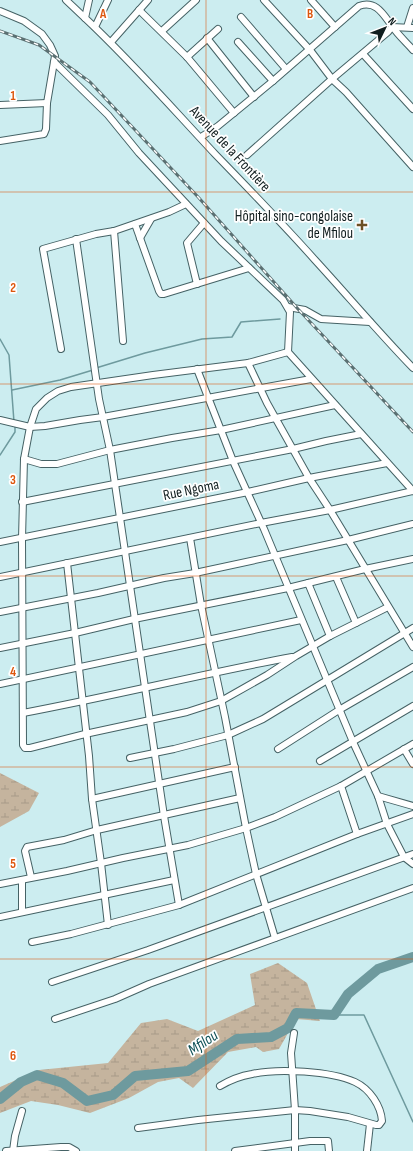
<svg xmlns="http://www.w3.org/2000/svg" width="413" height="1151" viewBox="0 0 413 1151" font-family="'Sofia Sans Condensed',sans-serif">
  <style>
    .wetland { fill: url(#wetland-marsh) }
    .lines { fill: none; stroke-linecap: round; stroke-linejoin: round }
    .stream { stroke: #6e9a9e; stroke-width: 1.5 }
    .river { stroke: #6e9a9e; stroke-width: 10 }
    .street-casing { stroke: #456265; stroke-width: 8 }
    .street { stroke: #fff; stroke-width: 6 }
    .rail-casing { stroke: #5b7072; stroke-width: 3 }
    .rail { stroke: #fff; stroke-width: 1.5; stroke-dasharray: 4.5; stroke-linecap: butt }
    .grid { fill: none; stroke: #dd560d; stroke-width: 1; stroke-opacity: 0.55 }
    .poi-dot { fill: #6d5024; stroke: #fff; stroke-width: 1.5 }
    .labels { text-anchor: middle; dominant-baseline: central; stroke-width: 3.5; stroke-linejoin: round; paint-order: stroke }
    .street-label { font-size: 15px; fill: #111e1f; stroke: #fff }
    .poi-label { font-size: 15px; fill: #111e1f; stroke: #fff; text-anchor: end }
    .water-label { font-size: 16px; font-style: italic; fill: #0f5157; stroke: #fff }
    .grid-label { font-size: 13px; text-anchor: middle; font-weight: bold; fill: #dd560d; stroke: #fff; stroke-width: 3.5; stroke-linejoin: round; paint-order: stroke }
  </style>
  <defs>
    <pattern id="wetland-marsh" width="20" height="14" patternUnits="userSpaceOnUse"><rect width="20" height="14" fill="#c5b49e"/><path d="M1 5h8M5 5V1M11 12h8M15 12V8" fill="none" stroke="#a89a88"/></pattern>
  </defs>
  <rect width="100%" height="100%" fill="#ccedf0"/>
  <g class="wetland">
    <path d="M 0,773 L 39,793 L 29,811 L 0,827 Z"/>
    <path d="M 278,963 L 307,983 L 320,1021 L 296,1019 L 279,1049 L 263,1052 L 256,1047 L 228,1052 L 193,1088 L 179,1078 L 158,1082 L 129,1098 L 90,1113 L 58,1105 L 31,1101 L 0,1113 L 0,1087 L 39,1070 L 108,1063 L 141,1023 L 167,1019 L 198,1031 L 255,1005 L 250,974 Z"/>
  </g>
  <g class="lines">
    <g class="stream">
      <path d="M 0,339 L 9,355 L 14,422"/>
      <path d="M 96,368 L 145,353 L 202,339 L 232,337 L 241,322 L 280,319"/>
      <path d="M 12,390 L 60,380 L 93,370"/>
      <path d="M 0,455 L 15,432 L 15,426"/>
      <path d="M 334,1015 L 364,1015 L 413,1122"/>
    </g>
    <path class="river" d="M 0,1099 L 21,1082 L 37,1075 L 63,1083 L 87,1101 L 113,1095 L 135,1076 L 188,1071 L 237,1039 L 271,1037 L 288,1028 L 296,1013 L 334,1015 L 348,994 L 378,969 L 413,957"/>
    <defs>
      <g id="street">
        <path d="M 66,0 L 85,18"/>
        <path d="M 89,0 L 85,18 C 131,61 172,108 215,154 C 249,189 283,224 315,260 C 348,296 379,333 413,368"/>
        <path d="M 264,0 L 310,50 L 332,79 L 346,92 L 413,167"/>
        <path d="M 311,0 L 335,27"/>
        <path d="M 139,10 L 187,57 L 234,113"/>
        <path d="M 0,11 L 24,21 L 42,34 L 50,45 L 55,56 L 47,103 L 46,129 L 44,134 L 0,141"/>
        <path d="M 241,17 L 286,69"/>
        <path d="M 95,27 L 108,0"/>
        <path d="M 392,27 L 413,28"/>
        <path d="M 407,27 L 413,8"/>
        <path d="M 162,31 L 196,0"/>
        <path d="M 207,38 L 254,97"/>
        <path d="M 111,42 L 148,0"/>
        <path d="M 238,42 L 273,81"/>
        <path d="M 363,54 L 413,109"/>
        <path d="M 187,57 L 218,29"/>
        <path d="M 54,62 L 108,115 L 139,153 L 221,241 L 283,300 L 290,312 L 288,352 L 413,491"/>
        <path d="M 0,105 L 47,103"/>
        <path d="M 201,137 L 218,126 L 273,81 L 359,6 C 376,0 383,14 392,26 C 398,35 406,42 413,50"/>
        <path d="M 247,155 L 332,79 L 388,32 L 392,27"/>
        <path d="M 135,224 L 159,291 L 161,294 L 164,294 L 249,268"/>
        <path d="M 114,231 L 123,341"/>
        <path d="M 140,238 L 151,219"/>
        <path d="M 76,239 L 99,399 L 110,450 L 164,816 L 179,905"/>
        <path d="M 197,284 L 187,243 L 204,223"/>
        <path d="M 288,307 L 305,310 L 321,319 L 370,322"/>
        <path d="M 61,349 L 43,249 L 96,234 L 114,231 L 169,212 L 186,204"/>
        <path d="M 288,352 L 248,363 L 153,375 L 71,387 L 58,391 L 47,398 L 36,409 L 30,427 L 24,459 L 22,539 L 23,745 L 25,748 L 30,748 L 85,734 L 187,712 L 221,701 L 267,675 L 296,656 L 330,636 L 388,607"/>
        <path d="M 248,363 L 267,403 L 309,478 L 330,510 L 413,647"/>
        <path d="M 197,369 L 233,461 L 264,529 L 353,742 L 378,796 L 387,824 L 404,857 L 413,864"/>
        <path d="M 0,420 L 30,427 L 45,426 L 80,420 L 103,417 L 311,379"/>
        <path d="M 24,459 L 41,464 L 57,464 L 110,450 L 172,438 L 221,430 L 335,405"/>
        <path d="M 22,502 L 293,449 L 326,441 L 361,434"/>
        <path d="M 190,538 L 201,605 L 225,717 L 246,828 L 256,874 L 275,938"/>
        <path d="M 0,542 L 248,492 L 309,478 L 387,463"/>
        <path d="M 67,563 L 89,756 L 92,799 L 101,863 L 108,925"/>
        <path d="M 0,577 L 261,523 L 330,510 L 413,491"/>
        <path d="M 336,577 L 356,623"/>
        <path d="M 308,583 L 330,636"/>
        <path d="M 0,612 L 98,593 L 164,578 L 195,573 L 348,540 L 413,524"/>
        <path d="M 0,648 L 75,633 L 134,619 L 288,588 L 365,569 L 413,559"/>
        <path d="M 0,684 L 301,620"/>
        <path d="M 23,713 C 113,696 202,674 292,657"/>
        <path d="M 278,749 L 339,710 L 413,667"/>
        <path d="M 404,749 L 413,764"/>
        <path d="M 130,758 L 174,749 L 228,735 L 263,719 L 413,628"/>
        <path d="M 320,761 L 413,706"/>
        <path d="M 341,786 L 357,834"/>
        <path d="M 378,796 L 413,806"/>
        <path d="M 92,799 L 235,767"/>
        <path d="M 31,877 L 25,851 L 27,847 L 64,840 L 97,830 L 240,798"/>
        <path d="M 0,884 L 67,871 L 123,858 L 188,845 L 246,828 L 275,817 L 341,786 L 413,744"/>
        <path d="M 22,912 L 22,880"/>
        <path d="M 0,917 L 174,880"/>
        <path d="M 32,942 L 71,934 L 179,905 L 357,834 L 413,814"/>
        <path d="M 52,982 L 148,950 L 413,854"/>
        <path d="M 55,1019 L 115,999 L 149,984 L 413,888"/>
        <path d="M 294,1033 L 291,1053 L 295,1110 L 295,1151"/>
        <path d="M 138,1128 L 198,1120 L 295,1110 L 310,1111 L 348,1117 L 376,1125 L 379,1125 L 382,1121 C 381,1106 370,1089 355,1082 C 331,1071 278,1068 252,1074 C 240,1076 230,1080 220,1086"/>
        <path d="M 6,1151 L 61,1147 L 69,1147 L 76,1151"/>
        <path d="M 13,1151 L 15,1136 L 22,1111"/>
        <path d="M 235,1151 L 310,1141 L 328,1141 L 329,1151"/>
        <path d="M 367,1151 L 370,1124"/>
      </g>
    </defs>
    <use href="#street" class="street-casing"/>
    <use href="#street" class="street"/>
    <defs>
      <path id="rail" d="M 0,31 L 39,45 L 90,82 L 199,198 L 298,309 L 413,432"/>
    </defs>
    <use href="#rail" class="rail-casing"/>
    <use href="#rail" class="rail"/>
  </g>
  <path class="grid" d="M 206,0 L 206,1151M 0,192 L 413,192M 0,384 L 413,384M 0,576 L 413,576M 0,767 L 413,767M 0,959 L 413,959"/>
  <path class="poi-dot" d="M360 219h4v4h4v4h-4v4h-4v-4h-4v-4h4z"/>
  <g class="labels">
    <g class="street-label">
      <text transform="translate(230 149) rotate(47)">Avenue de la Frontière</text>
      <text transform="translate(191 490) rotate(-12)">Rue Ngoma</text>
    </g>
    <g class="poi-label">
      <text x="353" y="216">Hôpital sino-congolaise<tspan x="353" dy="17">de Mfilou</tspan></text>
    </g>
    <g class="water-label">
      <text transform="translate(203 1043) rotate(-34)">Mfilou</text>
    </g>
  </g>
  <g class="grid-label">
    <text x="103" y="18">A</text>
    <text x="310" y="18">B</text>
    <text x="13" y="100">1</text>
    <text x="13" y="292">2</text>
    <text x="13" y="484">3</text>
    <text x="13" y="676">4</text>
    <text x="13" y="868">5</text>
    <text x="13" y="1060">6</text>
  </g>
  <g transform="translate(385 28) rotate(47)" stroke="#ffffff" stroke-width="3" paint-order="stroke">
  <path d="M0-3L7 15L0 10L-7 15Z" fill="#111e1f"/>
  <text y="-6" font-size="11" font-weight="bold" text-anchor="middle" fill="#111e1f">N</text>
  </g>
</svg>
